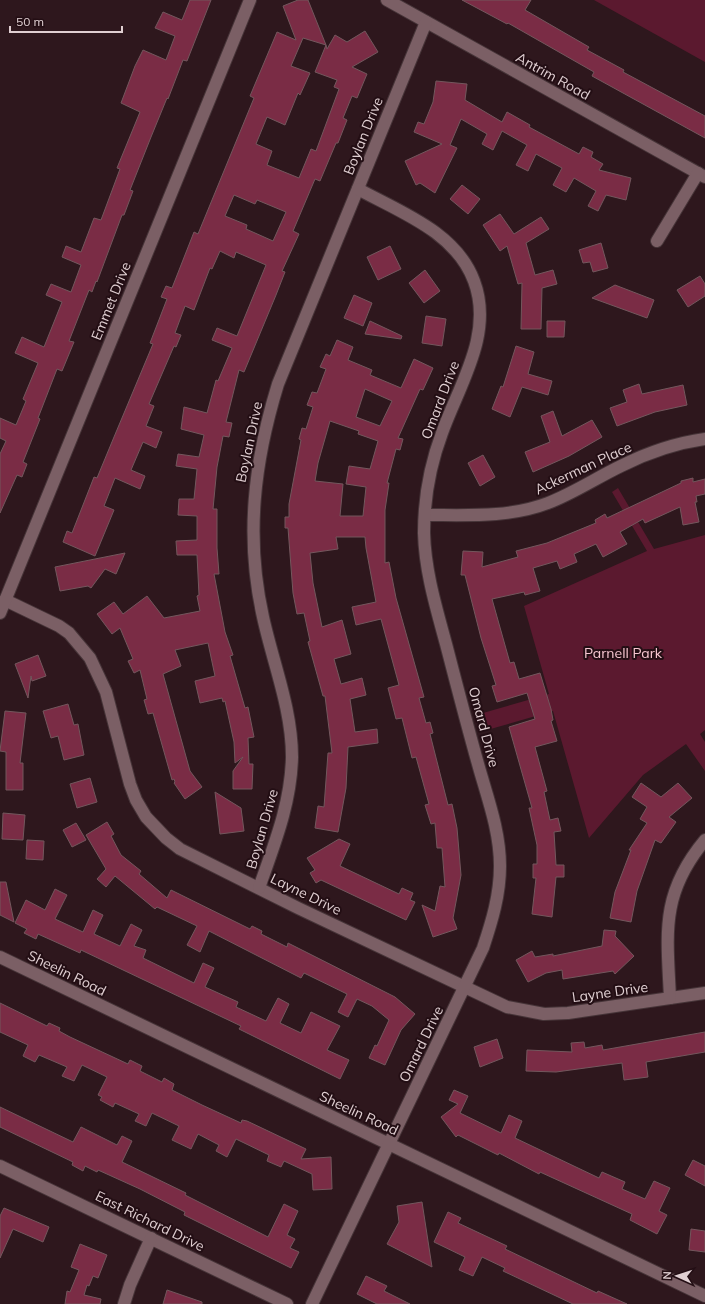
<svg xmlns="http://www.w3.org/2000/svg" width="705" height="1304" viewBox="0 0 705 1304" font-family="Mulish,sans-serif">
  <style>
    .green { fill: #5b192f }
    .building { fill: #7a2c45; stroke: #73575d; fill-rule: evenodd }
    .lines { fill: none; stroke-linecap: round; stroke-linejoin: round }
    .minor-casing { stroke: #463438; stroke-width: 14 }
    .minor { stroke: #7b5f65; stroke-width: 12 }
    .labels { text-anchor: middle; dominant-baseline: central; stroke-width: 4; stroke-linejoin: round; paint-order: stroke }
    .street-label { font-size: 14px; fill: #e0cfd2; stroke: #230e14 }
    .park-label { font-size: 14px; fill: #f7c6d1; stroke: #230e14 }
  </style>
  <rect width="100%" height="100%" fill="#2e171d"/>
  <g class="green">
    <path d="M 594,0 L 705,0 L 705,62 Z"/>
    <path d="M 618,488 L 654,549 L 705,535 L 705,730 L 700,734 L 705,742 L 705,771 L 686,744 L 643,775 L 589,838 L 553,711 L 487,730 L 483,713 L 549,694 L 524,606 L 647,551 L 612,492 Z"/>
  </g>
  <g class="building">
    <path d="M 190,0 L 211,0 L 187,61 L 183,60 L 168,99 L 167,98 L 151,137 L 130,190 L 133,191 L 124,215 L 122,215 L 97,282 L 96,281 L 92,292 L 89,290 L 69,341 L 74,342 L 62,371 L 57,369 L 38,418 L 40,419 L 23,462 L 27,464 L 22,477 L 17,475 L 0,513 L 0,454 L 6,441 L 0,438 L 0,418 L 16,425 L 26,401 L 23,399 L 38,363 L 15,353 L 22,337 L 44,347 L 62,302 L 46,295 L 51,284 L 71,292 L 81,265 L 62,257 L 66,246 L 81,252 L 94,218 L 101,220 L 120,169 L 117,168 L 140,112 L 121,103 L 135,66 L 143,50 L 166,60 L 175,36 L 155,28 L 163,12 L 182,20 Z"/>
    <path d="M 298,0 L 308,0 L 326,45 L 303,38 L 291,66 L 310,73 L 300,95 L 298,93 L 285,125 L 267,117 L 256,144 L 272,151 L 267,165 L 299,178 L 311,149 L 316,151 L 339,89 L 334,87 L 337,80 L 315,72 L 326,45 L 327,49 L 335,35 L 347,42 L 365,31 L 378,52 L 352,67 L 367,74 L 357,98 L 352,96 L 343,118 L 347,120 L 338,143 L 336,143 L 320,181 L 315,179 L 293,231 L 299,234 L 282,271 L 285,272 L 276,295 L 244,372 L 239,370 L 226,422 L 232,423 L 229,437 L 223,436 L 217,467 L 213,509 L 217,509 L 217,548 L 219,574 L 214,574 L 225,632 L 233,655 L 230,656 L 245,708 L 248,707 L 254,737 L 248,738 L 249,764 L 253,764 L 252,789 L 233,789 L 233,771 L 243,757 L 235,763 L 234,742 L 225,701 L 223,702 L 222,698 L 200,703 L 195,681 L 215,676 L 208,643 L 175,650 L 181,666 L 163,674 L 190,771 L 202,787 L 185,799 L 174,783 L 175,782 L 174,779 L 172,780 L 153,713 L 148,714 L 144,700 L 147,699 L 140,670 L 134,673 L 128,661 L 133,659 L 120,628 L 112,634 L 97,614 L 114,602 L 123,614 L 147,596 L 164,618 L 200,611 L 197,596 L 199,595 L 197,555 L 177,555 L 176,541 L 197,540 L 197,516 L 178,515 L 179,499 L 194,499 L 197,469 L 176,466 L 178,454 L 199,457 L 204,435 L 181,429 L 184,407 L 207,413 L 216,380 L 218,381 L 232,348 L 212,340 L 217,328 L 237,336 L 266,265 L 236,252 L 234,258 L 220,251 L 212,269 L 210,268 L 194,310 L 185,306 L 175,333 L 181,335 L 176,347 L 174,346 L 149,404 L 154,406 L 146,426 L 162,432 L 156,448 L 143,442 L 131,470 L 145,476 L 140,489 L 115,478 L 104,506 L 114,510 L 95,556 L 63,542 L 67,531 L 72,533 L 94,477 L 97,478 L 114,437 L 153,344 L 150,343 L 167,299 L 161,297 L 166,286 L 172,288 L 194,232 L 198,234 L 254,98 L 250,96 L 277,32 L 296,40 L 283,6 ZM 234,195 L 255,204 L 257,200 L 286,212 L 273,241 L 246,229 L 247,225 L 225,216 Z"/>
    <path d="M 462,0 L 531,0 L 525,10 L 589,47 L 587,50 L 624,70 L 623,72 L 705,116 L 705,138 L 592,76 L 594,72 L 508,23 L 507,24 Z"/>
    <path d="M 436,81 L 467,84 L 465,100 L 502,122 L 507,112 L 530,125 L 529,127 L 579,154 L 583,147 L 593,152 L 591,157 L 603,164 L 599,170 L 631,178 L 626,200 L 606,195 L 598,211 L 588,206 L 596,191 L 574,178 L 566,192 L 553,185 L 562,168 L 536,154 L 528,171 L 516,165 L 527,145 L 502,131 L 493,150 L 482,144 L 487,134 L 461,119 L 450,145 L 457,148 L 435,193 L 420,183 L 416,185 L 405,161 L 442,144 L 414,132 L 418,122 L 424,124 L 433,102 Z"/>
    <path d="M 462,185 L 480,199 L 468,214 L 450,199 Z"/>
    <path d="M 500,214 L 514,234 L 541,217 L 549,229 L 526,243 L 535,275 L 553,270 L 557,284 L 542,288 L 541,329 L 521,329 L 522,283 L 518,284 L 507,246 L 500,251 L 483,225 Z"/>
    <path d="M 601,243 L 608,268 L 593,272 L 590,262 L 583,263 L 579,250 Z"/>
    <path d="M 390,246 L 401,269 L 378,280 L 367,257 Z"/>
    <path d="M 425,270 L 440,291 L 424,303 L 409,283 Z"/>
    <path d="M 700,276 L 705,284 L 705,296 L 688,307 L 677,290 Z"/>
    <path d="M 615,285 L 654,300 L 647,318 L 592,298 Z"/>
    <path d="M 354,295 L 372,303 L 363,326 L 344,318 Z"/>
    <path d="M 426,316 L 446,319 L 442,346 L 422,343 Z"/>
    <path d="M 370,321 L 402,336 L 401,339 L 365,334 Z"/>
    <path d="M 547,321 L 565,321 L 564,337 L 547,337 Z"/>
    <path d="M 337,340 L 353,347 L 348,360 L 372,370 L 370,375 L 401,388 L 414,359 L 433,368 L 423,390 L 420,389 L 398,438 L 403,439 L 400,450 L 396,449 L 387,483 L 389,483 L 385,510 L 385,563 L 389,562 L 396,598 L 424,697 L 419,698 L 426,723 L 430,722 L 433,733 L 430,734 L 448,805 L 452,804 L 457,828 L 461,875 L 453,918 L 457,929 L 433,937 L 422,905 L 435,911 L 440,886 L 445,887 L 442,848 L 437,848 L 435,823 L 431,824 L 425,805 L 429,804 L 416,757 L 412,758 L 402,718 L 396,719 L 388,688 L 399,685 L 381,619 L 356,625 L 352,607 L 376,602 L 366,548 L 365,537 L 336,537 L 338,549 L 310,553 L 313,583 L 322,627 L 342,620 L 351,654 L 334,659 L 341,684 L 362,678 L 366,695 L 350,699 L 355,732 L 377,729 L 378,743 L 348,747 L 346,788 L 338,832 L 315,828 L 318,806 L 324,807 L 328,753 L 332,753 L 325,696 L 323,696 L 308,642 L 310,641 L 304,613 L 297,614 L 293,593 L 288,528 L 285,528 L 285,517 L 289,517 L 289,504 L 301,440 L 299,439 L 302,428 L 306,429 L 313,407 L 307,405 L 312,392 L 317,393 L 326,369 L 320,367 L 326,354 L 330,356 ZM 365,389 L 392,401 L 380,426 L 356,417 ZM 330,421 L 359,431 L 358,434 L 378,441 L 370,469 L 349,466 L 346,484 L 366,487 L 363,516 L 340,516 L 343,484 L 315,481 L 318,463 Z"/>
    <path d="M 516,346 L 534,352 L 528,374 L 552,381 L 548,395 L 522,387 L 510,417 L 492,409 L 501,386 L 503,387 Z"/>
    <path d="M 639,384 L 642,394 L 683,385 L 687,405 L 655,412 L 617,426 L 610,408 L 627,402 L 623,390 Z"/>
    <path d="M 553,411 L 562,436 L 592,420 L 602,437 L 569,456 L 533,472 L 525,452 L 550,442 L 541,416 Z"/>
    <path d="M 483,455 L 495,477 L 480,486 L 468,463 Z"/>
    <path d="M 693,478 L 693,482 L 705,479 L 705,494 L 696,496 L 697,502 L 695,502 L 699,522 L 683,525 L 680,507 L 645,523 L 643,519 L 620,532 L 627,544 L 603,557 L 596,544 L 574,554 L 577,562 L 560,569 L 557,561 L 533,568 L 540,591 L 525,595 L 524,592 L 492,599 L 510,663 L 514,662 L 519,679 L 540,673 L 551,709 L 553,720 L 551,721 L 557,741 L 535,747 L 547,791 L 544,792 L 550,820 L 558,818 L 561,831 L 554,832 L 556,865 L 564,865 L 564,877 L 556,877 L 552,917 L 532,914 L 536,878 L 533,878 L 533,864 L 537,864 L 537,845 L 529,808 L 532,808 L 509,727 L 535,719 L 527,693 L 497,702 L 492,686 L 496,685 L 481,638 L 465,575 L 461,575 L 463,551 L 483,552 L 482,567 L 518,557 L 516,551 L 547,543 L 596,523 L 595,520 L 605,514 L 607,518 L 681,483 L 681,481 Z"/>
    <path d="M 125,553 L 116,574 L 105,569 L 91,588 L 88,586 L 60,591 L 55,567 Z"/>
    <path d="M 38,655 L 46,676 L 32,681 L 31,676 L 28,698 L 15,664 Z"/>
    <path d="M 68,704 L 74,725 L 78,724 L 84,755 L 64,760 L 58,736 L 51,738 L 43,711 Z"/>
    <path d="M 5,711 L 26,713 L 20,763 L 23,763 L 23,790 L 6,790 L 6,752 L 0,751 Z"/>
    <path d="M 90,778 L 97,802 L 77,808 L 70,784 Z"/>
    <path d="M 641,783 L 661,797 L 678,783 L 692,798 L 669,817 L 676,822 L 661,843 L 655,840 L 637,891 L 631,922 L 610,918 L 615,892 L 631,850 L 629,850 L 647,823 L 640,819 L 647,807 L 632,797 Z"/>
    <path d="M 215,792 L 241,808 L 244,831 L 220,834 Z"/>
    <path d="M 3,813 L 25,815 L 23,840 L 2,839 Z"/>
    <path d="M 107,822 L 114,834 L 111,836 L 121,855 L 141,871 L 139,874 L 167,898 L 171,890 L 250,929 L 252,926 L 262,931 L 261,934 L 287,947 L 288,943 L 395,997 L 415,1014 L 401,1030 L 385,1065 L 369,1058 L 375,1045 L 377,1046 L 389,1020 L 372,1006 L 357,999 L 348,1017 L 338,1012 L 347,994 L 304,973 L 301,978 L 209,931 L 200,952 L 187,945 L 197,926 L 157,907 L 155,909 L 115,876 L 106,887 L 97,879 L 106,869 L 86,835 Z"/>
    <path d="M 76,823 L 86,840 L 72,847 L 63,830 Z"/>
    <path d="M 339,839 L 350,844 L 340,866 L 399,894 L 402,888 L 413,893 L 410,900 L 415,902 L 406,920 L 321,880 L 316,883 L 310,873 L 315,870 L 307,858 Z"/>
    <path d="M 27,840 L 44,841 L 43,860 L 26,859 Z"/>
    <path d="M 0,882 L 6,882 L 14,922 L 0,915 Z"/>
    <path d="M 55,889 L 67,895 L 55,919 L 83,932 L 93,910 L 103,915 L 94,934 L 120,946 L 131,924 L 142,930 L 134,946 L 146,950 L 143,958 L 194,983 L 203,963 L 214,968 L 205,987 L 238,1002 L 236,1007 L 266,1021 L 278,998 L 289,1004 L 280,1023 L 301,1033 L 311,1012 L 340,1026 L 327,1050 L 349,1060 L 340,1079 L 239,1029 L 241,1026 L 81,950 L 80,953 L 38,934 L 36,939 L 24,933 L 27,929 L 15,923 L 26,900 L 45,910 Z"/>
    <path d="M 604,930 L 616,931 L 615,936 L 634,956 L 615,974 L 613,971 L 563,979 L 562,970 L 546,973 L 528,982 L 516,960 L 532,951 L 535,957 L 553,954 L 553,956 L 602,946 Z"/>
    <path d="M 0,1003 L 47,1026 L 49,1023 L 60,1028 L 59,1031 L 70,1037 L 128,1064 L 130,1060 L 142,1066 L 140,1071 L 162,1082 L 164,1078 L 174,1084 L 172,1090 L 202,1105 L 241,1123 L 242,1120 L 247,1121 L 306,1149 L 301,1159 L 331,1157 L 332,1189 L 313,1190 L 312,1174 L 284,1161 L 281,1167 L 267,1161 L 269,1155 L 236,1139 L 227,1157 L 216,1151 L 219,1145 L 198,1134 L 191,1149 L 172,1140 L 179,1126 L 152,1113 L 146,1126 L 135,1121 L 139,1114 L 115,1103 L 113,1107 L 100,1100 L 102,1097 L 98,1095 L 107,1077 L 82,1065 L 74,1081 L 62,1076 L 67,1067 L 39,1055 L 35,1062 L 23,1056 L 28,1045 L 0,1032 Z"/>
    <path d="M 705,1032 L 705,1052 L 646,1062 L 648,1077 L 624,1080 L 622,1063 L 556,1072 L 526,1071 L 527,1050 L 572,1052 L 571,1043 L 584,1042 L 585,1048 L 602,1045 L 603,1050 Z"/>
    <path d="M 497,1039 L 503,1058 L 480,1067 L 474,1047 Z"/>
    <path d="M 454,1090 L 468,1096 L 460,1113 L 501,1133 L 509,1115 L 522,1121 L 515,1138 L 599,1178 L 602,1172 L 625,1182 L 622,1189 L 645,1199 L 654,1181 L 670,1188 L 659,1211 L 667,1215 L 657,1234 L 630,1220 L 632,1214 L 540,1172 L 539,1174 L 499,1153 L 498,1155 L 458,1135 L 456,1137 L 441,1117 L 458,1104 L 449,1100 Z"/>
    <path d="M 0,1107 L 73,1142 L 81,1127 L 117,1145 L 122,1136 L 132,1141 L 122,1162 L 186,1193 L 185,1195 L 268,1237 L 284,1204 L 298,1211 L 287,1235 L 295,1239 L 290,1248 L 299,1252 L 291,1268 L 184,1215 L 185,1212 L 140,1189 L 98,1170 L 97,1172 L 85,1166 L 83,1171 L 72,1165 L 73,1162 L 0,1127 Z"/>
    <path d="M 693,1160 L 705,1166 L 705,1186 L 685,1175 Z"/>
    <path d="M 422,1202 L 432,1267 L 387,1244 L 399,1222 L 397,1206 Z"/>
    <path d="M 4,1208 L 49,1227 L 43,1242 L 13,1229 L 0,1258 L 0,1216 Z"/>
    <path d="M 448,1212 L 461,1218 L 458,1223 L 507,1246 L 505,1249 L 597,1293 L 598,1291 L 627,1304 L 573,1304 L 503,1271 L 505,1268 L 482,1257 L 473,1276 L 459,1270 L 465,1257 L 434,1242 Z"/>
    <path d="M 691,1229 L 705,1231 L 705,1252 L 689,1250 Z"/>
    <path d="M 80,1244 L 107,1255 L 98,1278 L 93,1276 L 89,1286 L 87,1285 L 84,1295 L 101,1299 L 100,1304 L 65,1304 L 67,1291 L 70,1292 L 79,1270 L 71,1267 Z"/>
    <path d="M 366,1276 L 387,1286 L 384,1291 L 410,1304 L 377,1304 L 357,1294 Z"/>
    <path d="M 167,1290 L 202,1302 L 202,1304 L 163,1304 Z"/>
  </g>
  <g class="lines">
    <defs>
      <g id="minor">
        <path d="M 387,0 L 705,177"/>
        <path d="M 657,241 L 698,173"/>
        <path d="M 425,515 C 466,515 509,518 548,503 C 574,493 596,478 621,466 C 647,453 676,443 705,439"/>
        <path d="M 5,600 L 59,626 L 69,633 L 90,658 L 106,692 L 130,784 L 136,800 L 146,817 L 166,838 L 180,849 L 298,908 L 507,1007 L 544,1014 L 568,1013 L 705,993"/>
        <path d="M 0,613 L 250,0"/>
        <path d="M 259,888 C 274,845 291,804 292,757 C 292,709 273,663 263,617 C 245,537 254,462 278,384 L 426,22"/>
        <path d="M 0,957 L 705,1296"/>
        <path d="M 670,998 C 667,933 660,894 705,840"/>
        <path d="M 0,1166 L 287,1304"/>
        <path d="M 124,1304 L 130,1285 L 151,1238"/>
        <path d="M 312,1304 L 483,948 C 492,921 500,895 500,866 C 500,833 489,802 480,771 C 468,729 457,686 446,644 C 436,607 425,571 424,533 C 424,499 430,465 442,433 C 459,385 494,334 474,281 C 456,232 400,212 358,189"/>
      </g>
    </defs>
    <use href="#minor" class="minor-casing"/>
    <use href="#minor" class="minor"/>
  </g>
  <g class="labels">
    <g class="street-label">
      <text transform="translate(553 76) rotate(29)">Antrim Road</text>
      <text transform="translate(363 136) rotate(-68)">Boylan Drive</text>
      <text transform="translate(111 301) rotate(-68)">Emmet Drive</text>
      <text transform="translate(440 400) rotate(-69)">Omard Drive</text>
      <text transform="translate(249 442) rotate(-78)">Boylan Drive</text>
      <text transform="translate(583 468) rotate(-25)">Ackerman Place</text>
      <text transform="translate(484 727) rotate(75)">Omard Drive</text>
      <text transform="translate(262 829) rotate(-74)">Boylan Drive</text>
      <text transform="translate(306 894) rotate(26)">Layne Drive</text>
      <text transform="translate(67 973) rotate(26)">Sheelin Road</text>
      <text transform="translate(610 992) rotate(-8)">Layne Drive</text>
      <text transform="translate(421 1044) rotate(-64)">Omard Drive</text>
      <text transform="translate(359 1113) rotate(25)">Sheelin Road</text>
      <text transform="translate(150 1221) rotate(26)">East Richard Drive</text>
    </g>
    <g class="park-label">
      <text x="623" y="653">Parnell Park</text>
    </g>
  </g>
  <g transform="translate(677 1276) rotate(273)" stroke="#230e14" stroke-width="3" paint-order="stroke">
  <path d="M0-3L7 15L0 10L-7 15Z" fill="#e0cfd2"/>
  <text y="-6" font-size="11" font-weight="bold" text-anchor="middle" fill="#e0cfd2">N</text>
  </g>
  <path d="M10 26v6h112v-6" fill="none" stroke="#e0cfd2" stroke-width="2"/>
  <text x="16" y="26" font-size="12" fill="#e0cfd2" stroke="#230e14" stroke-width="3" paint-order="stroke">50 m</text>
</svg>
